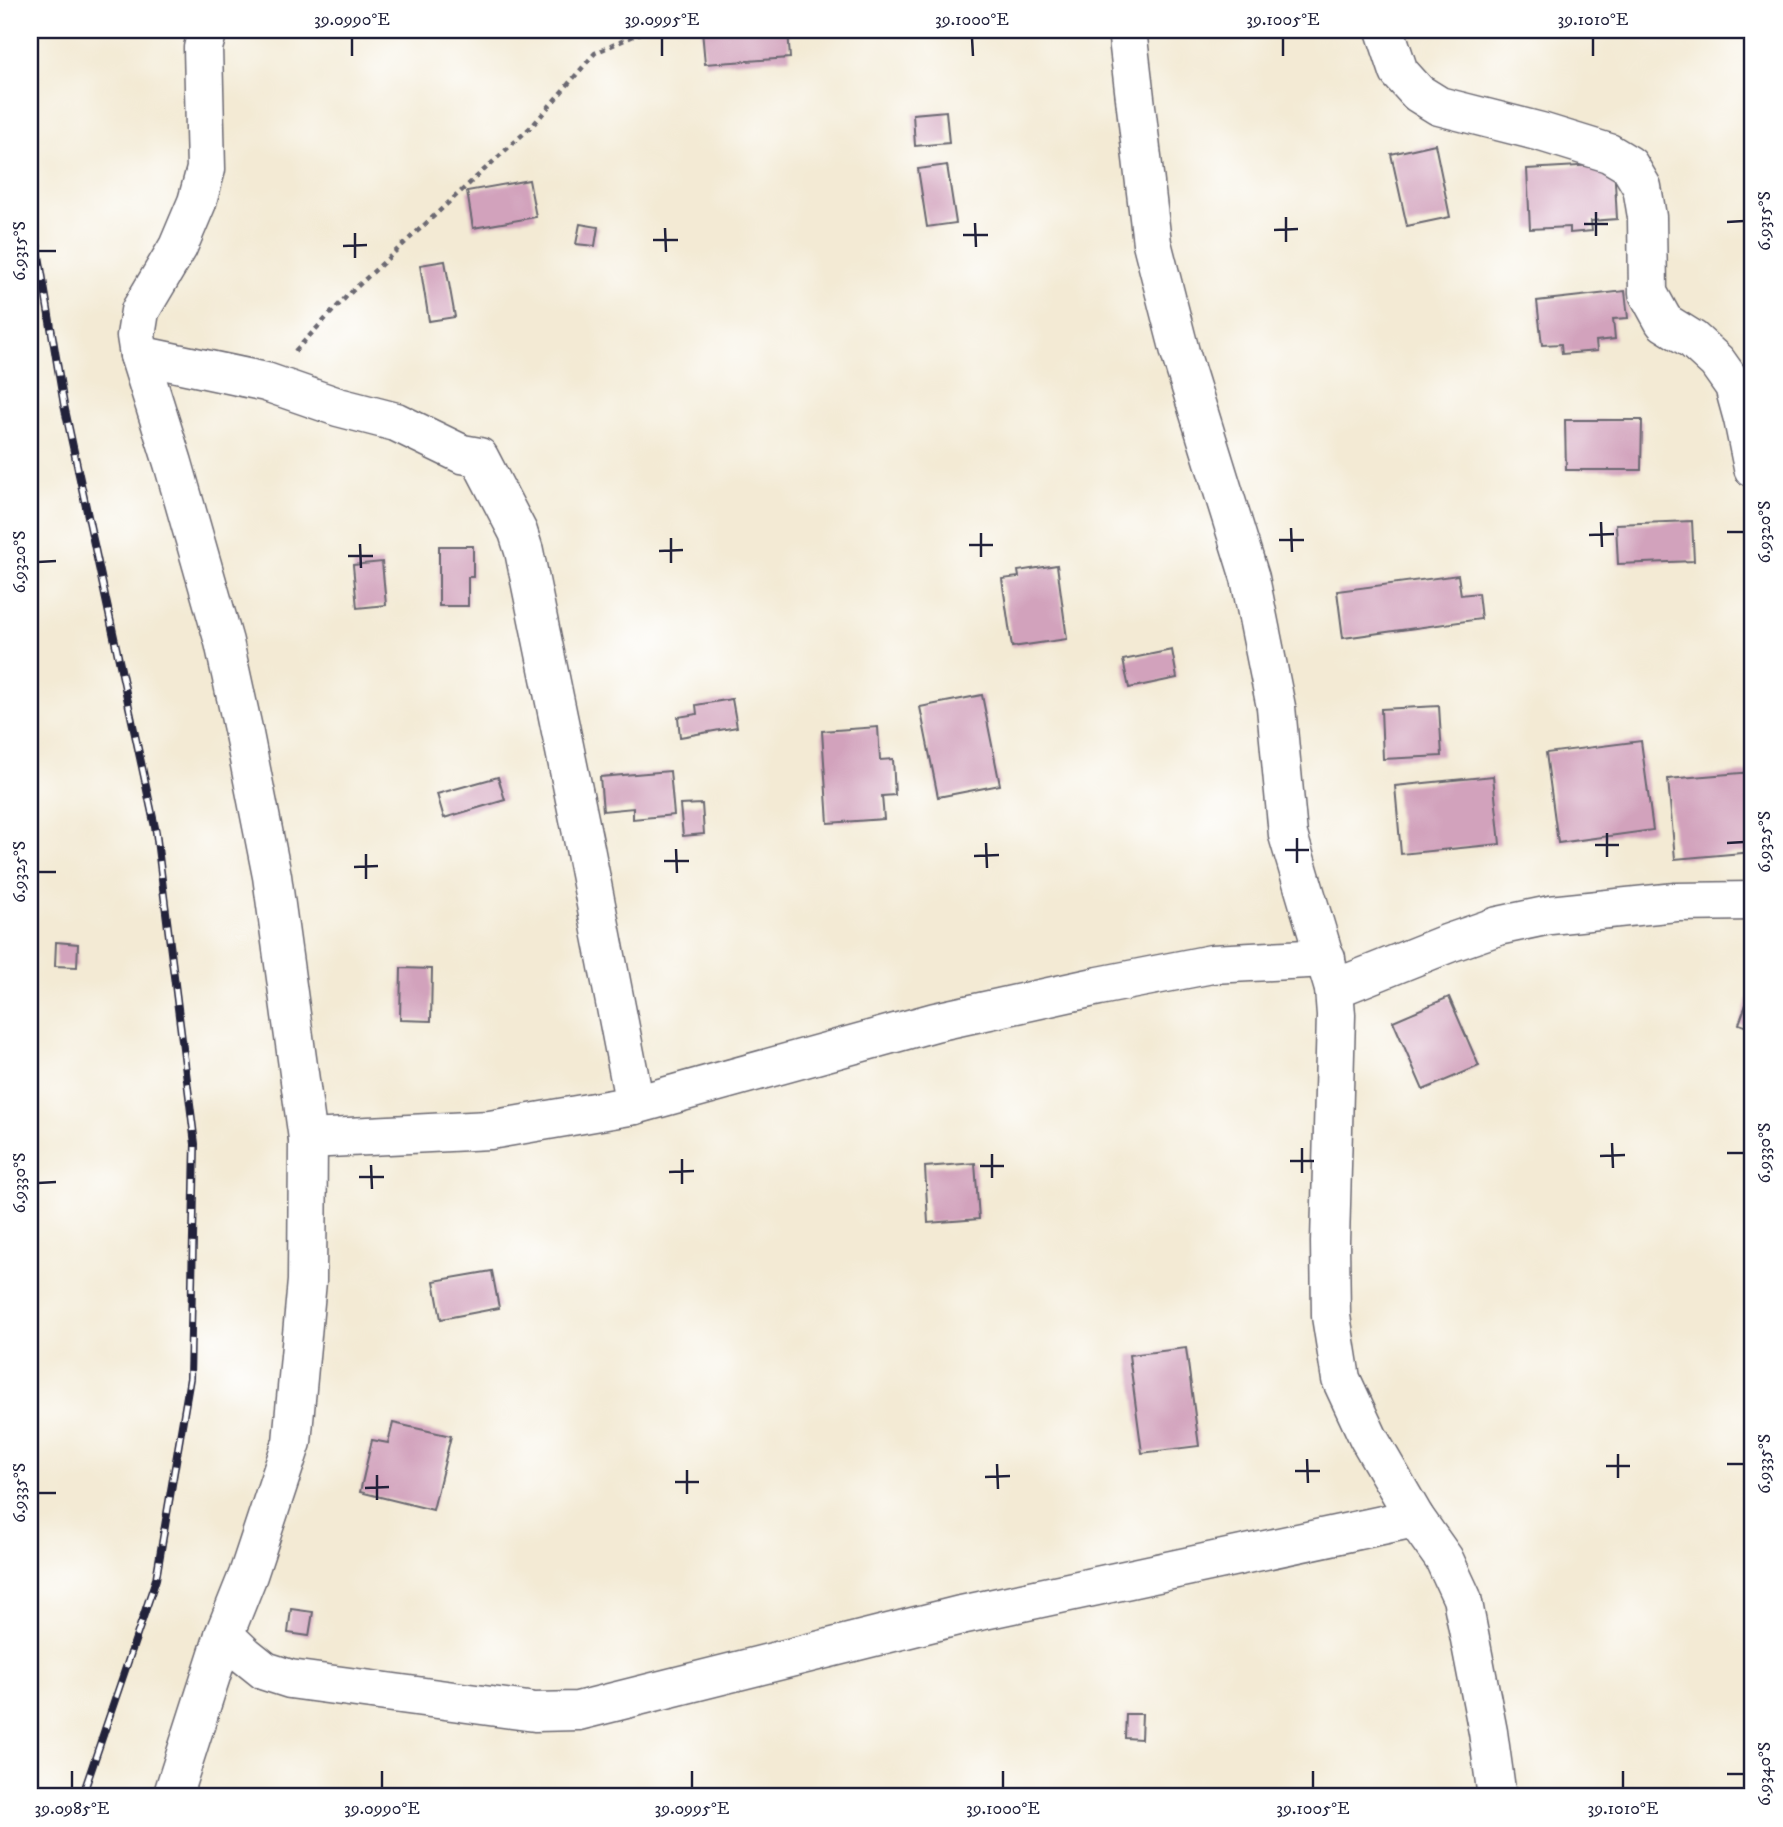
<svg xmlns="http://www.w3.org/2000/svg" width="1783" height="1827" viewBox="0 0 1783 1827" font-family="'IM FELL DW Pica',serif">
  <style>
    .building { fill: #d2a2bc }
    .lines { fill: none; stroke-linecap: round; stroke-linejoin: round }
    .minor-casing { stroke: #6b6871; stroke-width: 41 }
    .path { stroke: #6b6871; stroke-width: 4.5; stroke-dasharray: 5 5; stroke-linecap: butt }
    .minor { stroke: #fff; stroke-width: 38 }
    .rail-casing { stroke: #22223b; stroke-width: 8 }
    .rail { stroke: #fff; stroke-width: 5; stroke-dasharray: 16; stroke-linecap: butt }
    .ticks { fill: none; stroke: #22223b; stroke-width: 2.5 }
    .neatline { fill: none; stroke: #22223b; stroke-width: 2.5 }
    .ticks-label { font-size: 18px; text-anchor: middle; fill: #22223b }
  </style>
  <rect width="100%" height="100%" fill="#fff"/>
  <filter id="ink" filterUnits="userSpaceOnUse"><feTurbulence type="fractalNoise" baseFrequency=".0143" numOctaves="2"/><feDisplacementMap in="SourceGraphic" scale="14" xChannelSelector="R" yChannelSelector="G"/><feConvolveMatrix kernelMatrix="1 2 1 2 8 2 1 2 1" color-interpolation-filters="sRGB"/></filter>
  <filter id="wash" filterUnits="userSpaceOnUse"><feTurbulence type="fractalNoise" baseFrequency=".00686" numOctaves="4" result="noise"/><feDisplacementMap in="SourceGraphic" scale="28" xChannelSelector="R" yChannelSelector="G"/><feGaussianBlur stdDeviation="1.57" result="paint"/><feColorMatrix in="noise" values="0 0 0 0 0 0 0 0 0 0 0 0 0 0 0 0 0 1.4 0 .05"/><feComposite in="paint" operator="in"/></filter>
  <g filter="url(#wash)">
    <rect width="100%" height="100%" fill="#f3ead4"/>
    <g id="blocks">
      <g class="building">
        <path d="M 702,30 L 788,30 L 790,58 L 705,64 Z"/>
        <path d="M 946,111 L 949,143 L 915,146 L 913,114 Z"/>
        <path d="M 1435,144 L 1450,217 L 1407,226 L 1391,154 Z"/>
        <path d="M 1614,164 L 1617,219 L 1591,221 L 1592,231 L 1570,233 L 1570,227 L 1530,229 L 1527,169 Z"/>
        <path d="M 947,165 L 956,223 L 927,227 L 918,169 Z"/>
        <path d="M 529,180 L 536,217 L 473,228 L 467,191 Z"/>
        <path d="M 580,224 L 598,227 L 595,246 L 576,244 Z"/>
        <path d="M 445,261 L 455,317 L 429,321 L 420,265 Z"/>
        <path d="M 1625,291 L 1628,318 L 1613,319 L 1615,339 L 1596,341 L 1597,351 L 1562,354 L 1561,344 L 1542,345 L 1537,301 Z"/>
        <path d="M 1565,420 L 1642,420 L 1641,470 L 1566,470 Z"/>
        <path d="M 1692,521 L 1694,561 L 1618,564 L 1616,524 Z"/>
        <path d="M 439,546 L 473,546 L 473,577 L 468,577 L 468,606 L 439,606 Z"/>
        <path d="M 382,562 L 386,605 L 357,608 L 353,565 Z"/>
        <path d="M 1057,565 L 1067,639 L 1012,647 L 1002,579 L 1019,577 L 1018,571 Z"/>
        <path d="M 1458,575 L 1461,595 L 1478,593 L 1481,619 L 1343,638 L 1337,591 Z"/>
        <path d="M 1172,650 L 1177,678 L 1129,688 L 1123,660 Z"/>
        <path d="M 982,695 L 1000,785 L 938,797 L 920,707 Z"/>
        <path d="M 732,699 L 737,727 L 680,737 L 678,717 L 697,714 L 696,705 Z"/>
        <path d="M 1439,706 L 1442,756 L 1383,759 L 1381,709 Z"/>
        <path d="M 878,727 L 880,760 L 893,759 L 895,795 L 882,796 L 884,819 L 828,823 L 822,731 Z"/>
        <path d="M 1641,741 L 1653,830 L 1558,843 L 1546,753 Z"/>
        <path d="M 670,771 L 674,815 L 633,819 L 633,808 L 603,811 L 600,777 Z"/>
        <path d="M 1753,772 L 1753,852 L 1675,859 L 1668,779 Z"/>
        <path d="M 1493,776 L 1500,844 L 1401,854 L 1395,786 Z"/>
        <path d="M 498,777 L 505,800 L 444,818 L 437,794 Z"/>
        <path d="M 702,804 L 704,834 L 683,836 L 680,805 Z"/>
        <path d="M 56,942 L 78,944 L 77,967 L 55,966 Z"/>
        <path d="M 401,968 L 432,969 L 431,1021 L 400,1020 Z"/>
        <path d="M 1753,985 L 1753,1029 L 1739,1024 Z"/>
        <path d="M 1449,997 L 1479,1066 L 1423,1090 L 1393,1021 Z"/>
        <path d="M 975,1163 L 979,1219 L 928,1223 L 925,1167 Z"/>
        <path d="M 492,1271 L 499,1308 L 441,1319 L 434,1281 Z"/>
        <path d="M 1186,1348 L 1199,1446 L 1142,1453 L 1129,1355 Z"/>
        <path d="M 393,1423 L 451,1436 L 433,1510 L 360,1492 L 372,1440 L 388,1443 Z"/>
        <path d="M 291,1609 L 313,1612 L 309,1636 L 288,1633 Z"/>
        <path d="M 1126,1714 L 1142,1714 L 1141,1739 L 1125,1738 Z"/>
      </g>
    </g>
  </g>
  <g filter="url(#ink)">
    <use href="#blocks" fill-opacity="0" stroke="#6b6871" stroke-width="2"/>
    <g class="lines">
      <defs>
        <g id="minor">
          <path d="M 1127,30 L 1152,243 L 1180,352 L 1250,578 L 1276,707 L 1288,835 L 1334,989 L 1336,1015 L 1330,1242 L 1331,1316 L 1341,1379 L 1368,1437 L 1415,1518 L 1444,1559 L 1462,1598 L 1488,1732 L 1497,1797"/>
          <path d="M 1385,30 L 1399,72 L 1418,93 L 1439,106 L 1541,132 L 1609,153 L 1629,165 L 1642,187 L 1647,217 L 1648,293 L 1664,322 L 1693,340 L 1717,362 L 1734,386 L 1743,419 L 1753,468"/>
          <path d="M 139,355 L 266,382 L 338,407 L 396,422 L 462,454 L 479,457 L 518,532 L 524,551 L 585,848 L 635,1105"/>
          <path d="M 1334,989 L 1449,943 L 1498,926 L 1550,915 L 1676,902 L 1753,901"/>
          <path d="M 308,1139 L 490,1130 L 635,1105 L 935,1022 L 1099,986 L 1212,964 L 1326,958"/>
          <path d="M 224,1635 L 245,1655 L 265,1671 L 290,1679 L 535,1712 L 578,1711 L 961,1615 L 1415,1518"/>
          <path d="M 172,1797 L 224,1635 L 248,1575 L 292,1442 L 307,1281 L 308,1139 L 272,876 L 243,729 L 224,642 L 173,463 L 139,355 L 136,336 L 140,311 L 178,247 L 197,202 L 206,169 L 203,48 L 208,30"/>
        </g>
      </defs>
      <use href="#minor" class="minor-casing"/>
      <path class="path" d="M 295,351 L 348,295 L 533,125 L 595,53 L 647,30"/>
      <use href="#minor" class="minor"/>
      <defs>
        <path id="rail" d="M 30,202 L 64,405 L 156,832 L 195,1144 L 190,1378 L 156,1579 L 82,1797"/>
      </defs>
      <use href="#rail" class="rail-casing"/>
      <use href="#rail" class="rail"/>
    </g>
  </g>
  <path class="ticks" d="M 352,38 L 352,56M 662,38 L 662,56M 972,38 L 973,56M 1283,38 L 1283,56M 1593,38 L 1593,56M 1596,212 L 1596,236M 1286,217 L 1286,242M 1727,222 L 1744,221M 975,223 L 976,247M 1584,224 L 1608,224M 665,228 L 666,252M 1274,230 L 1298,229M 355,233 L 355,258M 963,235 L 988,235M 653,240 L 678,240M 343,246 L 367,245M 38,251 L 56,251M 1601,522 L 1602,547M 1291,528 L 1292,552M 1727,532 L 1744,532M 981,533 L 981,557M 1589,535 L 1614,534M 671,538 L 671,563M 1279,540 L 1304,540M 360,544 L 361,568M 969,545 L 993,545M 659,551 L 683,550M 348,556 L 373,556M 38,562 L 56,561M 1607,833 L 1607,857M 1297,838 L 1297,863M 986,843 L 987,868M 1727,843 L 1744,842M 1595,845 L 1619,845M 676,849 L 677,873M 1285,850 L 1309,850M 366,854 L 366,879M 974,856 L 999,855M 664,861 L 689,861M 354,867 L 378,866M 38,872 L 56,872M 1612,1143 L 1613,1168M 1302,1148 L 1302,1173M 1727,1153 L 1744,1153M 992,1154 L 992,1178M 1600,1156 L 1625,1155M 682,1159 L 682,1184M 1290,1161 L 1314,1161M 371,1165 L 372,1189M 980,1166 L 1004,1166M 669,1172 L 694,1171M 359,1177 L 384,1177M 38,1183 L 56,1182M 1618,1454 L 1618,1478M 1307,1459 L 1308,1483M 997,1464 L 998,1489M 1727,1464 L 1744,1464M 1606,1466 L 1630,1466M 687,1470 L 687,1494M 1295,1471 L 1320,1471M 377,1475 L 377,1500M 985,1477 L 1010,1476M 675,1482 L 699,1482M 365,1488 L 389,1487M 38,1493 L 56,1493M 72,1771 L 72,1788M 382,1771 L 382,1788M 692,1771 L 692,1788M 1003,1771 L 1003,1788M 1313,1771 L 1313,1788M 1623,1771 L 1623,1788M 1727,1774 L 1744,1774"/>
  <rect width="1783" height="1827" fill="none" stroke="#fff" stroke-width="77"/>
  <rect x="38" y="38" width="1706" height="1750" class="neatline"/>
  <g class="ticks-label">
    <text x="352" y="25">39.0990°E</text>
    <text x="662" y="25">39.0995°E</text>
    <text x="972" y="25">39.1000°E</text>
    <text x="1283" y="25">39.1005°E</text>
    <text x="1593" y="25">39.1010°E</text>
    <text transform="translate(1764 221) rotate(-90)" y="6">6.9315°S</text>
    <text transform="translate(19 251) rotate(-90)" y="6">6.9315°S</text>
    <text transform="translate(1764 532) rotate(-90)" y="6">6.9320°S</text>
    <text transform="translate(19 562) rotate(-90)" y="6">6.9320°S</text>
    <text transform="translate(1764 842) rotate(-90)" y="6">6.9325°S</text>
    <text transform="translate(19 872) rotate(-90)" y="6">6.9325°S</text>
    <text transform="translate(1764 1153) rotate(-90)" y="6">6.9330°S</text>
    <text transform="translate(19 1183) rotate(-90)" y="6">6.9330°S</text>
    <text transform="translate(1764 1464) rotate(-90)" y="6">6.9335°S</text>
    <text transform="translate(19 1493) rotate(-90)" y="6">6.9335°S</text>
    <text transform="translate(1764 1774) rotate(-90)" y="6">6.9340°S</text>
    <text x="72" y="1814">39.0985°E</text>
    <text x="382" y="1814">39.0990°E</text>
    <text x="692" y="1814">39.0995°E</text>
    <text x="1003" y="1814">39.1000°E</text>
    <text x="1313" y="1814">39.1005°E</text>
    <text x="1623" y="1814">39.1010°E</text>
  </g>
</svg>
